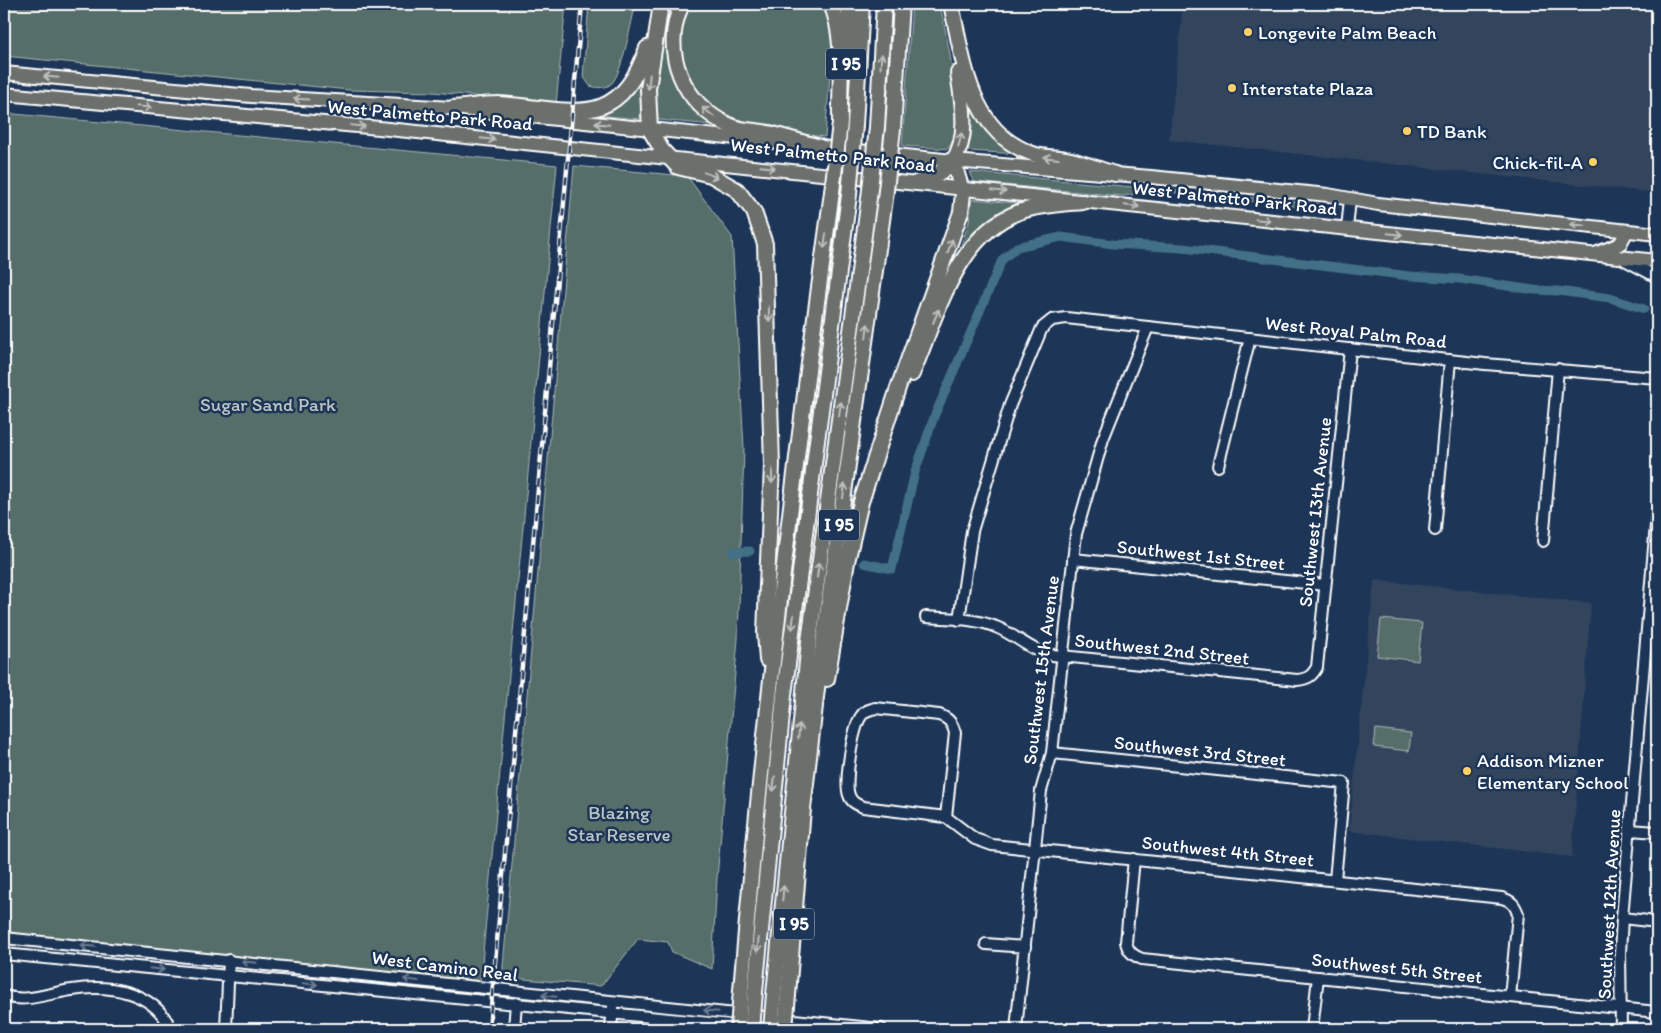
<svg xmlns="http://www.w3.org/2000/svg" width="1661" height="1033" viewBox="0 0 1661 1033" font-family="Itim,sans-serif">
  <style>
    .built { fill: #31445d }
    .green { fill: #576e6b; stroke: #abb6b5 }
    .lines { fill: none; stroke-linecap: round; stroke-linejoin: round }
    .canal { stroke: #436f87; stroke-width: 9 }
    .minor-casing { stroke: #fff; stroke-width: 14 }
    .major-casing { stroke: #fff; stroke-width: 16 }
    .highway-casing { stroke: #fff; stroke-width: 18 }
    .minor { stroke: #1d3557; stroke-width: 10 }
    .major { stroke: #6c706d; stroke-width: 12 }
    .highway { stroke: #6c706d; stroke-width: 14 }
    .rail-casing { stroke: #fff; stroke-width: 4.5 }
    .rail { stroke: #1d3557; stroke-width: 2.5; stroke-dasharray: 8; stroke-linecap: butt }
    .highway-bridge-casing { stroke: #fff; stroke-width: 18; stroke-linecap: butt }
    .highway-bridge { stroke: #6c706d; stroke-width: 14 }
    .oneway { stroke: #bdbfbd }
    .oneway2 { stroke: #6c7c92 }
    .poi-dot { fill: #ffd166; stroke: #1d3557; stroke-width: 2 }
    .labels { text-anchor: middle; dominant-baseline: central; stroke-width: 5; stroke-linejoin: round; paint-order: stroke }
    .shield { fill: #1d3557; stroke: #bbc2cd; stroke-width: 1 }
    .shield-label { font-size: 18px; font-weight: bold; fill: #fff }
    .poi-label { font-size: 19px; fill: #fff; stroke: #1d3557; text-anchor: start }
    .street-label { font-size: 19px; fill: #fff; stroke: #1d3557 }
    .park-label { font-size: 19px; fill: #bcc5c4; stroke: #1d3557 }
  </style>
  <rect width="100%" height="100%" fill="#1d3557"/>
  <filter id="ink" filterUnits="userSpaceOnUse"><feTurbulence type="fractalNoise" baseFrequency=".02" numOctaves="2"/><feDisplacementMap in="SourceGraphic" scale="10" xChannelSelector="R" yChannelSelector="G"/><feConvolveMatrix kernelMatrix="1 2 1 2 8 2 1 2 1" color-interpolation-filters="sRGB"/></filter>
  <g filter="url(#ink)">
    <g class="built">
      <path d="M 1183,4 L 1657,4 L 1657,193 L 1169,140 Z"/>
      <path d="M 1374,580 L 1591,603 L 1572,857 L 1349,831 Z"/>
    </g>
    <g class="green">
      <path d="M 4,4 L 566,4 L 556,104 L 433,92 L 349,90 L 4,56 Z"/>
      <path d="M 589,4 L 636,4 C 631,21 623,71 612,83 C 606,89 598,88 590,86 L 583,76 Z"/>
      <path d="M 666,4 L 677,4 L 671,23 L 688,102 L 713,125 L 659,120 L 657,118 L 654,85 Z"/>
      <path d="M 687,4 L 823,4 L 830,22 L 833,38 L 825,137 L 757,129 L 716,114 L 685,79 L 678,38 Z"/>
      <path d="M 912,4 L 940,4 C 946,35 968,125 948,149 L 902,146 Z"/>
      <path d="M 642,81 L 640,119 L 596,115 L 621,103 Z"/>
      <path d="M 971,103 L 991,134 L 1019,154 L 968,151 L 971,135 Z"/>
      <path d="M 4,113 L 557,165 L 480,984 L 4,932 Z"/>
      <path d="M 574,166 L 687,176 L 732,237 L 744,448 L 738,639 L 717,878 L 712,969 L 672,952 L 668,942 L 638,939 L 601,986 L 502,977 Z"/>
      <path d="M 970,172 L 1319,204 L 1322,207 L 1320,209 L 1159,191 L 1122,196 L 974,182 Z"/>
      <path d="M 972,199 L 1025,204 C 994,216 978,228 958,254 L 969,222 Z"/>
      <path d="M 1381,619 L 1422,623 L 1418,661 L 1377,656 Z"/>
      <path d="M 1376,729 L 1411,733 L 1409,751 L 1374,747 Z"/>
    </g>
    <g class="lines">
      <g class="canal">
        <path d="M 733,552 L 750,551"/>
        <path d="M 864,563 L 892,569 L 915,472 L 934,417 L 1002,260 L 1017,247 L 1061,237 L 1113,244 L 1183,248 L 1410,276 L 1460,279 L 1534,290 L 1558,291 L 1610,298 L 1644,309"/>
      </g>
      <defs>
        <g id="minor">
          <path d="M 1347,229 L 1350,199"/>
          <path d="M 1625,260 L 1657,277"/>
          <path d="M 1218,466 L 1250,338"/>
          <path d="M 1435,530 L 1450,360"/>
          <path d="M 1543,541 L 1558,369"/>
          <path d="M 1073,559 L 1325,585"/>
          <path d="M 926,617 C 948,619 975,618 996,627 C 1016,635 1030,651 1052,655 L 1297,680 C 1308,679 1312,676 1317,667 L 1350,349"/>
          <path d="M 959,620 L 972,531 L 1010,405 L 1042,328 L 1052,320 L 1066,318 L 1485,364 L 1657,378"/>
          <path d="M 875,708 L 939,715 C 948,718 952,722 955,733 L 946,817 L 863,807 C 856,804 851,802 849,795 C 844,783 853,724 862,715 C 865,710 870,710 875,708 Z"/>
          <path d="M 1052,753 L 1344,783 L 1335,880"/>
          <path d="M 946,817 L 975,839 L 992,845 L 1502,898 C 1512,901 1515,905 1518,914 L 1510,997"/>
          <path d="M 1630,830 L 1657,832"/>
          <path d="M 1134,859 L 1126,942 C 1128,951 1132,955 1142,959 L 1657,1012"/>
          <path d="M 1622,918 L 1657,922"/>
          <path d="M 4,938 L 881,1029"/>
          <path d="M 986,944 L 1025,947"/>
          <path d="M 4,954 L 773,1029"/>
          <path d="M 4,996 C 28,1003 48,993 72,990 C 109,984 154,991 171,1029"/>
          <path d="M 226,1029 L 229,960"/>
          <path d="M 514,1029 L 516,1003"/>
          <path d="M 611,1029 L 613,1007"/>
          <path d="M 1016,1029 L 1041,791 L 1052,753 L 1076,534 L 1103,439 L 1148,327"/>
          <path d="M 1312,1029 L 1318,977"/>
          <path d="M 1621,1029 L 1620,953 L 1622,918 L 1657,513"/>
        </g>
        <g id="major">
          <path d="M 4,73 L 251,96 L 452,108 L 953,161 L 1151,177 L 1328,195 L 1378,204 L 1657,234"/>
          <path d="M 4,94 L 379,128 L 1657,261"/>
          <path d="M 1595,254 L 1620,244 L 1627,231"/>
        </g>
        <g id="highway">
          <path d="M 661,4 L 648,89 L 650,130 L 662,150 L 678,167 L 711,175 L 737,190 L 754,212 L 765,244 L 772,465 L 765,633 L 767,660"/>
          <path d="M 682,4 C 660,52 683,106 731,126 C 745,132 759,130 773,134 C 789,138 804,143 820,147"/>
          <path d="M 831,4 C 846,39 839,85 840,123"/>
          <path d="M 951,4 C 964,61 969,132 1033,154 C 1045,158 1059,157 1071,160 C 1086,164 1101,170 1115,174"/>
          <path d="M 847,48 L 849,4"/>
          <path d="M 452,108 C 467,107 483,104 498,104 C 569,108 618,134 647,48"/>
          <path d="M 855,125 L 862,4"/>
          <path d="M 877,127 L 884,4"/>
          <path d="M 893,129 L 901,4"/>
          <path d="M 916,183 C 928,178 945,173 953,161 C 970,136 962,100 958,73"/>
          <path d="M 912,374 C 936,318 956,235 1019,212 C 1039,205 1062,204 1083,202"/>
          <path d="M 827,679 L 847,562 L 861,502 L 898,388 L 961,212 L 963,193 L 953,161"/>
          <path d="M 741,990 C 763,723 795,458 832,192"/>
          <path d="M 755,992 L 784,695 L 849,195"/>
          <path d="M 774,994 L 809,641 L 869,198"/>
          <path d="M 788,995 L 803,809 L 818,680 L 885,199"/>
        </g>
      </defs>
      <use href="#minor" class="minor-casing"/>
      <use href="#major" class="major-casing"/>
      <use href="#highway" class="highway-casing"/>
      <use href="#minor" class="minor"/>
      <use href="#major" class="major"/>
      <use href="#highway" class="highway"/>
      <defs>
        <path id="rail" d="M 489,1029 L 582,4"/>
      </defs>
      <use href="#rail" class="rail-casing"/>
      <use href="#rail" class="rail"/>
      <defs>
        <g id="highway-bridge">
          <path d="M 832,192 L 840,123"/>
          <path d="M 849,195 L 855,125"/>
          <path d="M 869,198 L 877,127"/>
          <path d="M 885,199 L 893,129"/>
          <path d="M 738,1029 L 741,990"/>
          <path d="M 752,1029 L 755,992"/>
          <path d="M 771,1029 L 774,994"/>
          <path d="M 785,1029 L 788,995"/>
        </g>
      </defs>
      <use href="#highway-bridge" class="highway-bridge-casing"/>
      <use href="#highway-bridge" class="highway-bridge"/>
    </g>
    <defs><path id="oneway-shaft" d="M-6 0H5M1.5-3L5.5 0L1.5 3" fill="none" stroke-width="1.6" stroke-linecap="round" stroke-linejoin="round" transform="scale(1.25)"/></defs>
    <g class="oneway">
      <use href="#oneway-shaft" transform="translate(881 61) rotate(-86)"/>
      <use href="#oneway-shaft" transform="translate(51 77) rotate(-175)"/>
      <use href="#oneway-shaft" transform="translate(649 82) rotate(96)"/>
      <use href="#oneway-shaft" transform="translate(301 99) rotate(-177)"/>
      <use href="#oneway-shaft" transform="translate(144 107) rotate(5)"/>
      <use href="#oneway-shaft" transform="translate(708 112) rotate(-143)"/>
      <use href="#oneway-shaft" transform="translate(602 124) rotate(-174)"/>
      <use href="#oneway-shaft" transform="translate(358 126) rotate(5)"/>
      <use href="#oneway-shaft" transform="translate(488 139) rotate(6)"/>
      <use href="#oneway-shaft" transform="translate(960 140) rotate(-76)"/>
      <use href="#oneway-shaft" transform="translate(1051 158) rotate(-173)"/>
      <use href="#oneway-shaft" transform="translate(768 167) rotate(6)"/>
      <use href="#oneway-shaft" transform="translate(711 175) rotate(21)"/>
      <use href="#oneway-shaft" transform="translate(999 191) rotate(6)"/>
      <use href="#oneway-shaft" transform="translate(1132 206) rotate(6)"/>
      <use href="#oneway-shaft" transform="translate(1263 220) rotate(6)"/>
      <use href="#oneway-shaft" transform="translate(1578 225) rotate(-174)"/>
      <use href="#oneway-shaft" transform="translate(1395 234) rotate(6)"/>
      <use href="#oneway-shaft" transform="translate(825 241) rotate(98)"/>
      <use href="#oneway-shaft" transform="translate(950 246) rotate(-70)"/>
      <use href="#oneway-shaft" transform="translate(769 314) rotate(88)"/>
      <use href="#oneway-shaft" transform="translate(936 316) rotate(-67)"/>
      <use href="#oneway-shaft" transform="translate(867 331) rotate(-82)"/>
      <use href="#oneway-shaft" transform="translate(840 409) rotate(-82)"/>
      <use href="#oneway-shaft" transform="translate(772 476) rotate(91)"/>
      <use href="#oneway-shaft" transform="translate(844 491) rotate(-82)"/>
      <use href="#oneway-shaft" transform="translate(818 570) rotate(-83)"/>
      <use href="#oneway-shaft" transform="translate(793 622) rotate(97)"/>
      <use href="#oneway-shaft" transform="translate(799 731) rotate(-84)"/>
      <use href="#oneway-shaft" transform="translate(774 784) rotate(96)"/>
      <use href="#oneway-shaft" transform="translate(783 893) rotate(-85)"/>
      <use href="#oneway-shaft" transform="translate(758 945) rotate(95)"/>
    </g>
    <g class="oneway2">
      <use href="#oneway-shaft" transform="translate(88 946) rotate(-174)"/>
      <use href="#oneway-shaft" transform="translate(249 962) rotate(-174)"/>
      <use href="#oneway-shaft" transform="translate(157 969) rotate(6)"/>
      <use href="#oneway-shaft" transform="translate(411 980) rotate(-172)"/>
      <use href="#oneway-shaft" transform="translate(310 984) rotate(5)"/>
      <use href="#oneway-shaft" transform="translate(549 996) rotate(-175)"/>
      <use href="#oneway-shaft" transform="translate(711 1011) rotate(-174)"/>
    </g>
  </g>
  <g class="poi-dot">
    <circle cx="1248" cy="32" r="5"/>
    <circle cx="1232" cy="88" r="5"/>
    <circle cx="1407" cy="131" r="5"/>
    <circle cx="1593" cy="162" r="5"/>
    <circle cx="1467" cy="771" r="5"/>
  </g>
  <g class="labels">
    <g class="shield">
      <rect x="826" y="48.5" width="40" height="31" rx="4"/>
      <rect x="819" y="509.5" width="40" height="31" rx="4"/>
      <rect x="774" y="908.5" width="40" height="31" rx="4"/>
    </g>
    <g class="shield-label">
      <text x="846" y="64">I 95</text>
      <text x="839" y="525">I 95</text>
      <text x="794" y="924">I 95</text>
    </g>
    <g class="poi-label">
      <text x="1258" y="32">Longevite Palm Beach</text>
      <text x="1242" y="88">Interstate Plaza</text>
      <text x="1417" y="131">TD Bank</text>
      <text x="1583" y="162" text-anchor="end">Chick-fil-A</text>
      <text x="1477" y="760">Addison Mizner<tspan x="1477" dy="22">Elementary School</tspan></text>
    </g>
    <g class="street-label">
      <text transform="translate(430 115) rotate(5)">West Palmetto Park Road</text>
      <text transform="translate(833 155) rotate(6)">West Palmetto Park Road</text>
      <text transform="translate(1235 198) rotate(6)">West Palmetto Park Road</text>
      <text transform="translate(1356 332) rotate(6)">West Royal Palm Road</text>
      <text transform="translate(1315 512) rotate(-84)">Southwest 13th Avenue</text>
      <text transform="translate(1201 555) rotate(6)">Southwest 1st Street</text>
      <text transform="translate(1162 649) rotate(6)">Southwest 2nd Street</text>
      <text transform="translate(1041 670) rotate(-83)">Southwest 15th Avenue</text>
      <text transform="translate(1200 751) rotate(6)">Southwest 3rd Street</text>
      <text transform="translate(1228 851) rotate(6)">Southwest 4th Street</text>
      <text transform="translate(1609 904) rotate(-87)">Southwest 12th Avenue</text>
      <text transform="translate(445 966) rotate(7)">West Camino Real</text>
      <text transform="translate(1397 968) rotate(6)">Southwest 5th Street</text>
    </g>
    <g class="park-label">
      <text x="268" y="404">Sugar Sand Park</text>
      <text x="619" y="812">Blazing<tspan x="619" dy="22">Star Reserve</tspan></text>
    </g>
  </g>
  <rect width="1661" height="1033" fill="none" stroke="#1d3557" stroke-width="20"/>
  <rect x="10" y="10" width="1641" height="1013" fill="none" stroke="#fff" stroke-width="2" filter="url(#ink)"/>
</svg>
